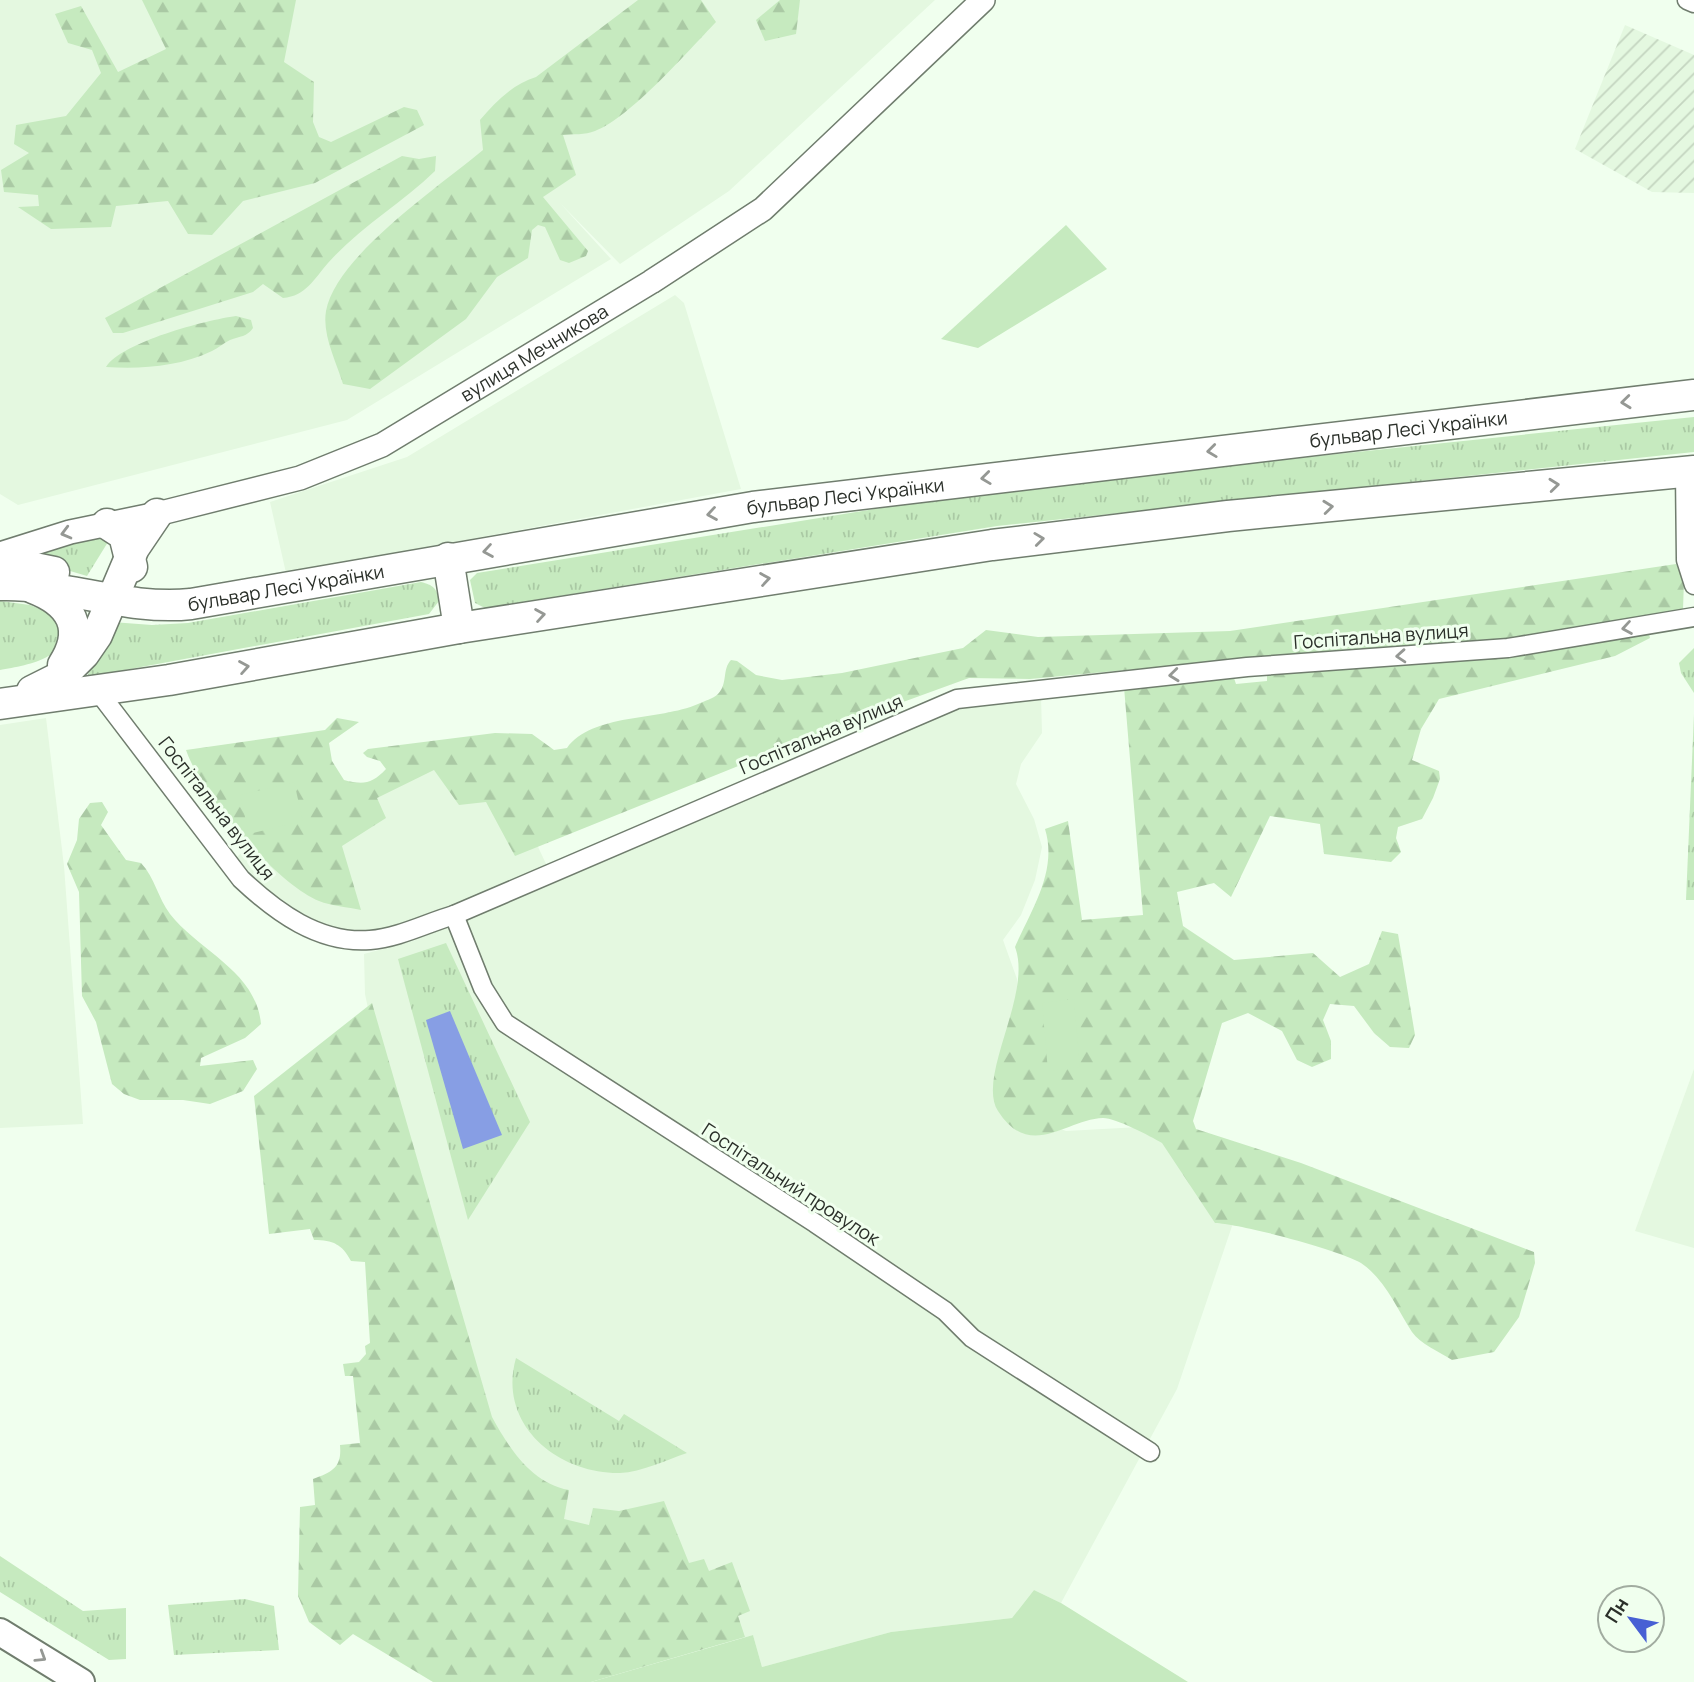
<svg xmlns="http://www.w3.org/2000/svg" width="1694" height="1682" viewBox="0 0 1694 1682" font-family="Manrope,sans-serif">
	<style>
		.built { fill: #e4f8e0 }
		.industrial { fill: url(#industrial-furrows) }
		.grass { fill: url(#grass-tufts) }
		.forest { fill: url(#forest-firs) }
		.park { fill: #c6eabf }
		.water { fill: #879ee4 }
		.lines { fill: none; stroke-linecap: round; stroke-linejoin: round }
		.minor-casing { stroke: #707d6e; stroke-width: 21 }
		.tertiary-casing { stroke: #707d6e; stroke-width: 26 }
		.secondary-casing { stroke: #707d6e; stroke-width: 30 }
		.primary-casing { stroke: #707d6e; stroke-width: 33 }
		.minor { stroke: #fff; stroke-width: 18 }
		.tertiary { stroke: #fff; stroke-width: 23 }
		.secondary { stroke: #fff; stroke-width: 26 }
		.primary { stroke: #fff; stroke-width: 30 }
		.oneway { stroke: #959894 }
		.labels { text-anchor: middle; stroke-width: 6; stroke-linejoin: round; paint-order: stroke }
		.street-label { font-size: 19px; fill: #2b302a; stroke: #f0ffee }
	</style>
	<defs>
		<pattern id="industrial-furrows" width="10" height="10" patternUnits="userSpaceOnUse" patternTransform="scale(1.75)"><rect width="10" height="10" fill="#e4f8e0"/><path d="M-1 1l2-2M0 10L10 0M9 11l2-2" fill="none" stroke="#c4d5c0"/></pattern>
		<pattern id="grass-tufts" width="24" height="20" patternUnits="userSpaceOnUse" patternTransform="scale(1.75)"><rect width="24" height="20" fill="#c6eabf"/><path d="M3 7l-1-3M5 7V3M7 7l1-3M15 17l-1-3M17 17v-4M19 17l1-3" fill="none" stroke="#aac9a4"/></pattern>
		<pattern id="forest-firs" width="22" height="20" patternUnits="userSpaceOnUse" patternTransform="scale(1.75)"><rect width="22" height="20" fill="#c6eabf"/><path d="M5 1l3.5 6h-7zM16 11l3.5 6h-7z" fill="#aac9a4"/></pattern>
	</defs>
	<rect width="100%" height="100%" fill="#f0ffee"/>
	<!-- built -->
	<g class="built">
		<path d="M0,0h935l-206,191 -109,73 -60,-61 51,56 -264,161 -329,85 -18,-11z"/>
		<path d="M675,295l9,8 57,186 -455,84 -16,-71 137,-45z"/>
		<path d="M1041,695l1,38 -21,31 -5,20 18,35 8,28 -7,33 -14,35 -18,25 14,39v35l20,106 29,11 92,-5 96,35 -77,228 -116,214 -27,-13 -22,28 -121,14 -129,35 -9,-32 -29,8 -261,-179 -98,-470 -1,-40 49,-13 126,-51 423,-187z"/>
		<path d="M46,718l18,148 19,258 -83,4v-403z"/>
		<path d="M511,752l21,82 15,32 -89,41 -54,18 -44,7 -37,-7 -49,-28 -38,-39 12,-12 95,-35 85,-40z"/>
		<path d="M1694,1069v179l-59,-17z"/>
	</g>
	<!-- industrial -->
	<path class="industrial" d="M1625,25l69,30v138l-42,-1 -77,-43z"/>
	<!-- grass -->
	<g class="grass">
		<path d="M1694,417v35l-697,74 -512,82 -10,-5 -5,-23 7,-7 522,-84z"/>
		<path d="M100,535l8,7 -21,34 -44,-13 -3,-12z"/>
		<path d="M421,582c12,3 16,6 18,19l-10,13 -342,63 25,-55 40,3 36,-2z"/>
		<path d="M0,601l30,4 22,9c31,43 -24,51 -52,56z"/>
		<path d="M1694,648v45l-13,-20 -2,-10z"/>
		<path d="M1694,714v186h-8z"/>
		<path d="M446,943l84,179 -62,98 -70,-261z"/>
		<path d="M516,1358l103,63 5,-7 63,39c-21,7 -45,19 -67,20 -63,1 -123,-49 -104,-115z"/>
		<path d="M0,1556l83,55 43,-3v51l-17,1 -109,-68z"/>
		<path d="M245,1599l29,7 5,44 -105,5 -6,-50z"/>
	</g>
	<!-- forest -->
	<g class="forest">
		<path d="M142,0h154l-12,62 30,20 -1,40 6,15 12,5 73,-35 13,3 7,15 -109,58 -72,18 -31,34 -24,-1 -20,-33 -52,5 -5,21 -60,2 -33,-22 21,-1 -1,-11 -34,-3 -3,-22 28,-17 -15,-9 2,-19 50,-9 35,-43 -9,-23 -24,-7 -13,-29 26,-8 37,66 48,-23z"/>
		<path d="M638,0h63l15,22c-27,28 -86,96 -121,109 -10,4 -22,3 -32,4l13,40 -33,22 45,54 -2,5 -17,7 -9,-3 -15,-33 -7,-2 -6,5 -4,28 -31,19 -31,42 -96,70 -27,-5c-7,-23 -21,-49 -17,-73 10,-55 114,-125 157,-161l-3,-30c15,-18 33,-36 56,-43z"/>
		<path d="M780,0h20l-4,34 -31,7 -9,-21z"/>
		<path d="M402,156l17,3 17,-3 -1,15c-34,33 -75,56 -107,92 -14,16 -22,33 -45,35l-20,-14 -10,8 -130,41h-10l-8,-15z"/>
		<path d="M236,316l15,4 2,8c-6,9 -13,8 -23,12 -6,3 -12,8 -18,11 -34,16 -70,18 -106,16 16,-25 100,-47 130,-51z"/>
		<path d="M1676,564l8,16 -1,30 -170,29 -174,11 -309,29 -61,-1 -129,47 -325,131 -29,-54 -27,3 -25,-35 -57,28 9,20 -44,28 19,64c-13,-3 -30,-4 -42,-9 -44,-18 -118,-107 -133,-151l139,-20 12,-12 22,4 -30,21 3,18 12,19c19,5 28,4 42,-11l-6,-8 -13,-4 -4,-4 5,-4 127,-16 37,1 22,16 13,-2c25,-35 92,-27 131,-44 6,-3 15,-5 20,-10 10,-10 4,-25 13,-34l6,1 19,14 26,5 60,-7 121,-25 23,-18 52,7 192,-6z"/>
		<path d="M1648,630l2,8 -35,18 -176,43 -18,30 -9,31 27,11 1,8 -7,19 -11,21 -24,8 -2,11 5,14 -10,10 -67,-8 -4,-30 -50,-8 -39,81 -17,-14 -37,9 6,34 51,34 79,-7 27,24 29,-13 13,-33 16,3 17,101 -6,13 -19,-1 -16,-14 -20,-27 -24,-2 -7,16 8,21v18l-19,8 -15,-7 -15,-29 -34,-18 -26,10 -29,98 3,8 105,34 233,89 1,11 -16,54 -25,35 -42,8c-12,-8 -32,-16 -40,-28 -15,-23 -27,-53 -51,-69 -21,-13 -120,-39 -146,-40l-53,-80c-12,-7 -46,-25 -59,-25 -36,1 -73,43 -105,-7 -22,-34 35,-117 17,-164 16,-37 43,-76 30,-118l23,-8 14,99 61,-5 -19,-228 109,-12 3,9 31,-3v-9z"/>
		<path d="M102,802l6,10 -7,13 25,35 15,3c14,15 17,35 29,51 30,38 86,57 91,110l-16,14 -44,20 -1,8 53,-6 4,9 -14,22 -33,13 -27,-4h-43l-16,-6 -12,-10 -16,-62 -14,-26 -3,-104 -12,-28 10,-24 2,-21 11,-16z"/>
		<path d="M372,1003l120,414c17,31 39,66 77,73l-5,29 25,6 4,-17 26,3 45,-10 25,62 15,-4 5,12 23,-9 18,49 -12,5 7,21 -154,45h-158l-80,-48 -13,11 -31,-23 -11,-26 2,-89 15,-2 -2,-26c20,-7 29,-12 27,-34l20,-2 -7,-67h-8l-2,-12 16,-2 7,-8 -1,-8 5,-3 -5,-81 -14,-1c-9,-17 -18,-21 -37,-21l-4,-11 -41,5 -15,-138z"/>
	</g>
	<!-- park -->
	<g class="park">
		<path d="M1066,225l41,44 -129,79 -37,-9z"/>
		<path d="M294,782l9,39 -54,13 -9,-39z"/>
		<path d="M1074,999l6,68 -32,4 -6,-68z"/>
		<path d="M1034,1590l27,13 127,79h-597l162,-47 9,32 129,-35 121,-14z"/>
	</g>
	<!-- water -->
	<path class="water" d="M450,1011l52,124 -39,14 -37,-129z"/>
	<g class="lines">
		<defs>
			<g id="minor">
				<path d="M1687,0l7,3"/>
				<path d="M1685,472l1,88 8,25"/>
				<path d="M97,690l144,189c35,33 78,65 129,61 28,-2 57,-17 84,-25l503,-216 290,-32 261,-19 186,-31"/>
				<path d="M454,915l29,73 22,35 310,200 130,88 27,27 178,114"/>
			</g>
			<g id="tertiary">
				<path id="s1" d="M0,554l70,-22 87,-18 143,-36 82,-33 269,-163 112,-73 220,-209"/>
			</g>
			<path id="secondary" d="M0,1632l81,50"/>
			<g id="primary">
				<path d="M107,524l17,11 8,32"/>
				<path d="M448,558l11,70"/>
				<path d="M0,561l54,11"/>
				<path id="s2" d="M0,585c65,-2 126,26 191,19l562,-97 941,-112"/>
				<path d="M33,588c39,15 53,41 30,77"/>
				<path d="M32,691l30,-15 22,-22 13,-19 37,-87 23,-34"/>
				<path d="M0,704l169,-24 290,-52 533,-83 236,-29 466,-45"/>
			</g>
		</defs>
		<!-- minor casing -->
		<use href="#minor" class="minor-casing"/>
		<!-- tertiary casing -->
		<use href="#tertiary" class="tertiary-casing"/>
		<!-- secondary casing -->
		<use href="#secondary" class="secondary-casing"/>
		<!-- primary casing -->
		<use href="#primary" class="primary-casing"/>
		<!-- minor -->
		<use href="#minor" class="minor"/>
		<!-- tertiary -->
		<use href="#tertiary" class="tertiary"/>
		<!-- secondary -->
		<use href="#secondary" class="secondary"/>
		<!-- primary -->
		<use href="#primary" class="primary"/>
	</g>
	<!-- one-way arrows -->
	<defs><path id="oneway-chevron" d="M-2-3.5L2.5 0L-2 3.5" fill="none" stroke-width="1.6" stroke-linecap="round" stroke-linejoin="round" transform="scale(1.75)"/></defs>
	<g class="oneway">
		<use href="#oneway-chevron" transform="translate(1626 402) rotate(174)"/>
		<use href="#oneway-chevron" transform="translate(1212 451) rotate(173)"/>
		<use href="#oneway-chevron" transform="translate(986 478) rotate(173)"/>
		<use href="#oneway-chevron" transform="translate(1554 485) rotate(-6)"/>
		<use href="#oneway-chevron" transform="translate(1328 507) rotate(-6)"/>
		<use href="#oneway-chevron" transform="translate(712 514) rotate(171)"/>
		<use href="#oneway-chevron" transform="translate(66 533) rotate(165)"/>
		<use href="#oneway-chevron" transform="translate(1039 539) rotate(-7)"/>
		<use href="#oneway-chevron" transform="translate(488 551) rotate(171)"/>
		<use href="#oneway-chevron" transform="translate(765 579) rotate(-9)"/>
		<use href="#oneway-chevron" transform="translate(540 615) rotate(-9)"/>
		<use href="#oneway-chevron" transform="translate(1627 628) rotate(171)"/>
		<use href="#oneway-chevron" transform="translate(1401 656) rotate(176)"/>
		<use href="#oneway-chevron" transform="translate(244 667) rotate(-10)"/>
		<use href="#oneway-chevron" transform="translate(1174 675) rotate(174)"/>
		<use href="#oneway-chevron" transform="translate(41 1657) rotate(32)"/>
	</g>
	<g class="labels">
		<!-- street labels -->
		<g class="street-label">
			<text dy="7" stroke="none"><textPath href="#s1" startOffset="576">вулиця Мечникова</textPath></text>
			<text dy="7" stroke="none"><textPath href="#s2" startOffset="1423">бульвар Лесі Українки</textPath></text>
			<text dy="7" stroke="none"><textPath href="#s2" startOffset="856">бульвар Лесі Українки</textPath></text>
			<text dy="7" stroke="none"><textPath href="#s2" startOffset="289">бульвар Лесі Українки</textPath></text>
			<text transform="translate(1381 636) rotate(-4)" y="7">Госпітальна вулиця</text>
			<text transform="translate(821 734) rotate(-23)" y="7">Госпітальна вулиця</text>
			<text transform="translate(217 808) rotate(52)" y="7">Госпітальна вулиця</text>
			<text transform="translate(791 1184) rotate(33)" y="7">Госпітальний провулок</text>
		</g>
	</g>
	<!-- north arrow -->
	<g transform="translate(1631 1619) rotate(302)"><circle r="33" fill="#f0ffee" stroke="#a1aca0" stroke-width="2"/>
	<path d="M0-5L12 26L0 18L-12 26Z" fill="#4760d4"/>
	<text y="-10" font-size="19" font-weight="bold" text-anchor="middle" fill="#2b302a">Пн</text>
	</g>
</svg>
